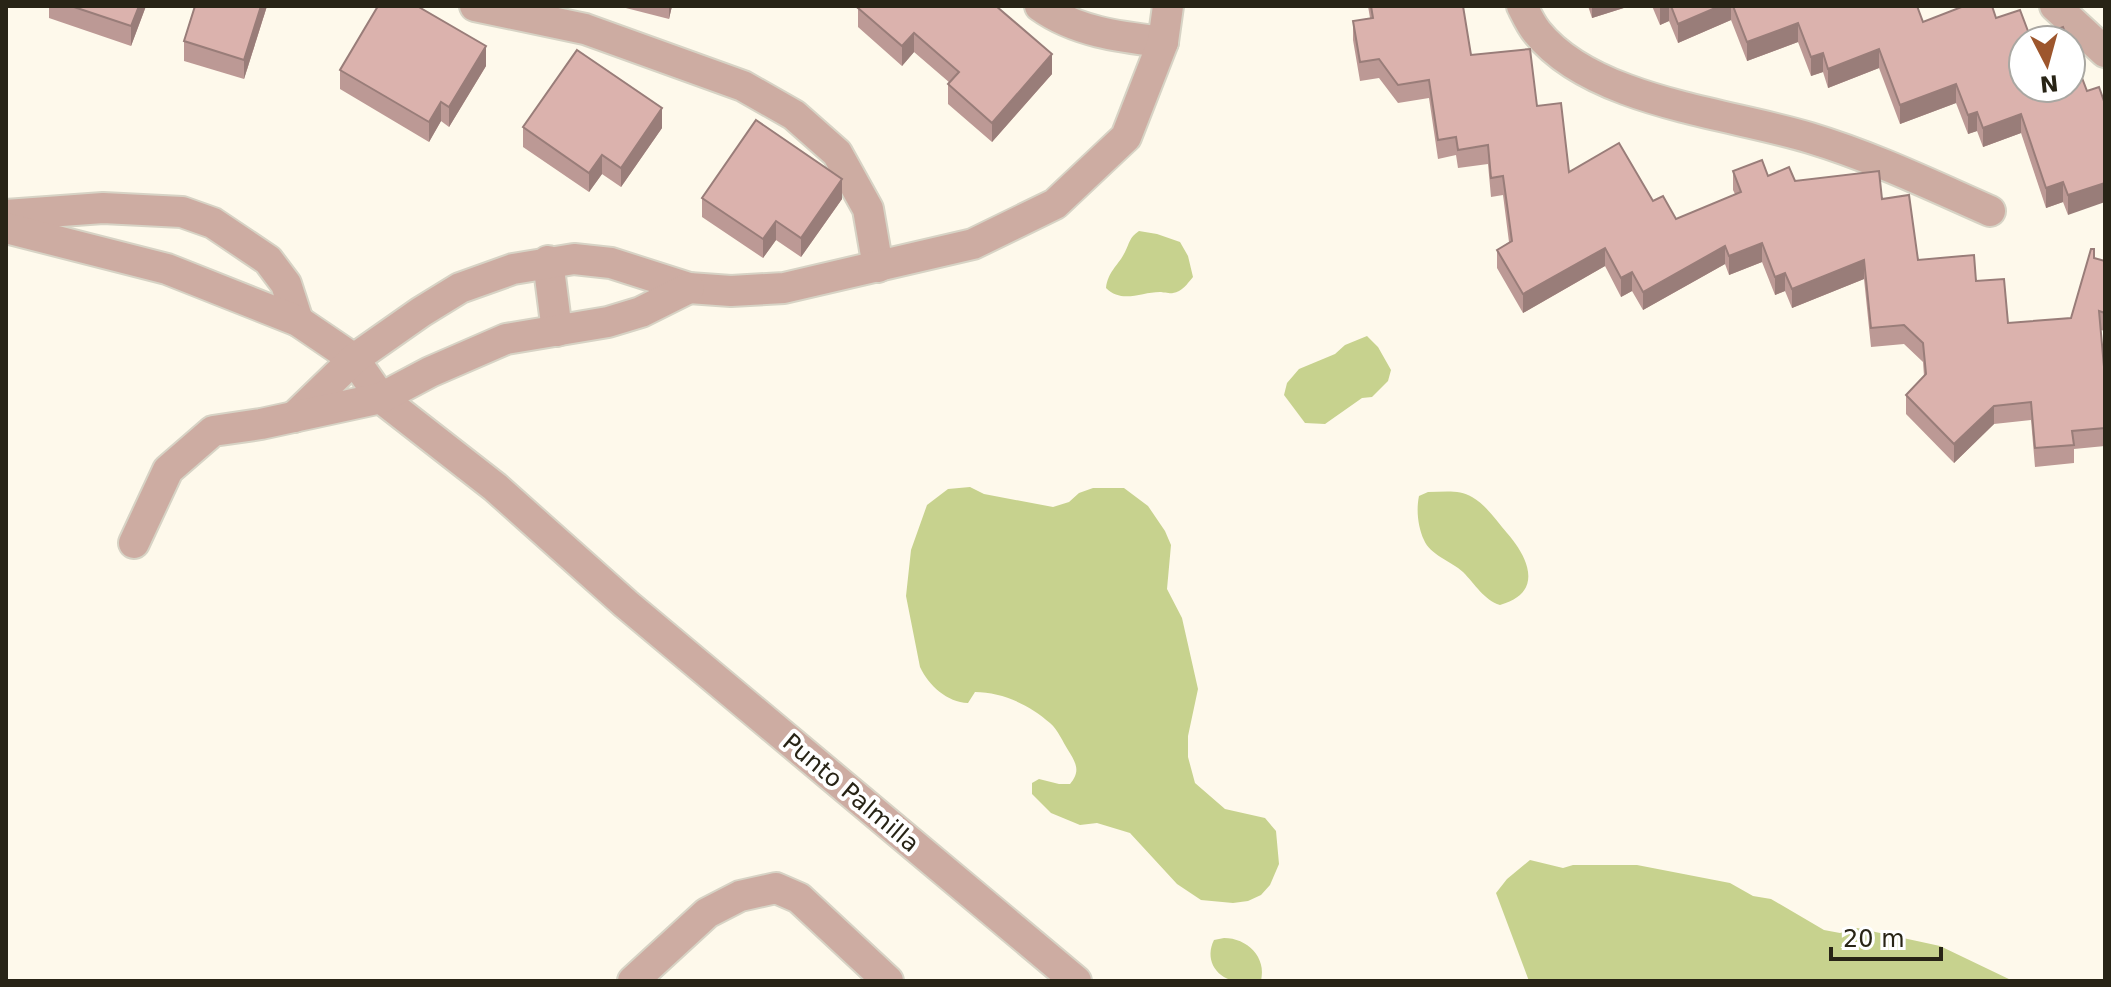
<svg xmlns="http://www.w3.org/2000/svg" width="2111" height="987" viewBox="0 0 2111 987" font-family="'DejaVu Sans',sans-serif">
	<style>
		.green { fill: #c7d28e }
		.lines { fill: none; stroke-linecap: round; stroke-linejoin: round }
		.minor-casing { stroke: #d7d3c5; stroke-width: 34 }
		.minor { stroke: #cdaca2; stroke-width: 30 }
		.wall { fill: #bc9995 }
		.shaded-wall { fill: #997d79 }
		.building { fill: #dbb2ad; stroke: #997d79; stroke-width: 2 }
		.labels { text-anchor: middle; stroke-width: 8; stroke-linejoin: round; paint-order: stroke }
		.street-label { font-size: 24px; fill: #282416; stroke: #fff }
	</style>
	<rect width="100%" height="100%" fill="#fef9eb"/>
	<!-- green -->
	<g class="green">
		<path d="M1139,231l18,3 23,8 8,14 5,21c-6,7 -11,15 -20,16 -2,1 -10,-1 -13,-1 -19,0 -38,12 -54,-4 2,-17 12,-22 19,-36 5,-10 4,-14 14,-21z"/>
		<path d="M1367,336l11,11 13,23 -3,11 -16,16 -10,1 -37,26 -20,-1 -21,-28 3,-12 12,-14 36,-15 10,-9z"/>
		<path d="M970,487l14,7 69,13 16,-5 10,-9 14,-5h31l24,18 17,25 6,14 -4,44 15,29 16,71 -10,47v21l7,26 30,26 40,9 11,13 3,33 -9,21 -9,10 -13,6 -15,2 -32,-3 -24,-16 -47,-51 -33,-10 -17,2 -29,-12 -19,-19v-11l7,-4 20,5h11c11,-13 6,-21 -2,-34 -5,-8 -10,-20 -18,-27 -20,-18 -48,-31 -75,-31l-7,11c-21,-1 -39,-17 -48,-36l-14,-71 5,-46 16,-45 21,-16z"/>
		<path d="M1428,492c15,0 31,-3 44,5 14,8 24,23 35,36 22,25 37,60 -7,72 -16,-5 -25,-21 -37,-33 -12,-11 -33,-17 -39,-32 -6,-13 -8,-30 -5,-44z"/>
		<path d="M1530,860l33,8 10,-3h64l93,18 23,13 18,3 53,31 16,3 17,-5 83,18 73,35h-484l-33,-88 11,-14z"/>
		<path d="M1224,938c23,0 43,19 37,43 -8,0 -19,2 -27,0 -20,-5 -29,-23 -20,-41z"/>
	</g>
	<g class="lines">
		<defs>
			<g id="minor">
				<path d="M475,6l110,23 158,57 51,29 43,38 31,56 10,58"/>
				<path d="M1040,6c36,26 81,31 123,36"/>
				<path d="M1522,6c4,8 9,19 15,26 56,70 192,81 273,106 63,19 121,47 180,73"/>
				<path d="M2055,6l50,46"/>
				<path d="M6,215l97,-7 79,4 31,11 55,37 18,24 12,37"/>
				<path d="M6,228l161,41 131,52 56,38 27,39 114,89 131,117 450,377"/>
				<path d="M548,261l9,70"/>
				<path d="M294,417l60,-58 67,-47 39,-24 53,-19 61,-10 37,4 78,25 42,3 53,-3 189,-44 82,-40 71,-67 37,-95 5,-36"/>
				<path d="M134,543l34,-73 45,-39 48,-7 120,-26 49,-26 76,-33 102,-17 33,-10 48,-24"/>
				<path d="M633,981l74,-68 33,-17 36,-8 23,10 89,83"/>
			</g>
		</defs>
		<!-- minor casing -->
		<use href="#minor" class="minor-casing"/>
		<!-- minor -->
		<use href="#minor" class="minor"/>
	</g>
	<!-- wall -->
	<g class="wall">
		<path d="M49,6h97l-15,40 -82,-28z"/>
		<path d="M195,6h72l-23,73 -60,-18v-20z"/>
		<path d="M618,6h54l-3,13z"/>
		<path d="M853,6h143l56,68 -60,68 -44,-38v-20l2,-1 -36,-31 -12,14 -44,-39v-18z"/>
		<path d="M1368,6h95l8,49 66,51 32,66 84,29 23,18 59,-25 -2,-4v-19l35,5 114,23 36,61 58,21 32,42 63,-5 23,-60 11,3v70l-4,-1 4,48v68l-31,3v14l-39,4 -4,-47 -37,4 -40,39 -48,-49v-19l18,-19 -1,-14 -19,-18 -33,3 -7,-68 -72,29 -7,-17 -10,4 -13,-33 -33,13 -4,-11 -82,46 -11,-19 -11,6 -16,-31 -82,47 -26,-45v-18l12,-8 -6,-47 -12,2 -3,-33 -30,4 -2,-13 -18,4 -9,-61 -31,5 -19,-25 -19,3 -7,-41v-19l17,-3z"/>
		<path d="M1588,6h42l-38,12z"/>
		<path d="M1652,6h265l6,16 73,-4 35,21 40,49 -3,127 -5,-13 -17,6 -25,-75 -38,14 -6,-16 -9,3 -12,-31 -56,21 -21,-56 -51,20 -5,-16 -12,4 -13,-34 -51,19 -16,-41 -53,23 -9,-22 -9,4z"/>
		<path d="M486,66l-37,61 -8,-6 -12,21 -89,-53v-19z"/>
		<path d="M523,127l139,1 -41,59 -19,-13 -13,18 -66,-45z"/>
		<path d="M702,198l140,1 -41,58 -25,-17 -13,18 -61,-41z"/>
	</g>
	<!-- shaded-wall -->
	<g class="shaded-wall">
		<path d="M139,6h7l-15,40v-20z"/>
		<path d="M261,6h6l-23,73v-19z"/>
		<path d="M669,6h3l-3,13z"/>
		<path d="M1592,6h38l-38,12z"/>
		<path d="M1660,6h9v15l-9,4z"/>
		<path d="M1720,6h11v14l-53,23v-19z"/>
		<path d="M1798,23v19l-51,19v-19z"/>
		<path d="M914,33v19l-12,14v-20z"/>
		<path d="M486,46v20l-37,61v-20z"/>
		<path d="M1879,49v19l-51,20v-19z"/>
		<path d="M1823,53v19l-12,4v-19z"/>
		<path d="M1052,54v20l-60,68v-19z"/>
		<path d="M1956,84v19l-56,21v-19z"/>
		<path d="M441,102v19l-12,21v-20z"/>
		<path d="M662,108v20l-41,59v-19z"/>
		<path d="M1977,112v19l-9,3v-19z"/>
		<path d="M2021,114v19l-38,14v-19z"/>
		<path d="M602,155v19l-13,18v-19z"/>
		<path d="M842,179v20l-41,58v-19z"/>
		<path d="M2063,182v20l-17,6v-20z"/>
		<path d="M2105,183v19l-37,13v-20z"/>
		<path d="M776,221v19l-13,18v-19z"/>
		<path d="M1762,243v19l-33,13v-19z"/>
		<path d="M1725,246v18l-82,46v-18z"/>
		<path d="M1605,248v18l-82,47v-19z"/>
		<path d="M1864,260v19l-72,29v-19z"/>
		<path d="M1632,272v19l-11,6v-19z"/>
		<path d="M1785,273v18l-10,4v-18z"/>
		<path d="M1994,406v18l-40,39v-19z"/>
	</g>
	<!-- building -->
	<g class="building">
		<path d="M71,6h68l-8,20z"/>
		<path d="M195,6h66l-17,54 -60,-19z"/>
		<path d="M378,6h39l69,40 -37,61 -8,-5 -12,20 -89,-52z"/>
		<path d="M860,6h136l56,48 -60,69 -44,-39 11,-12 -45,-39 -12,13 -44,-38z"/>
		<path d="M1371,6h92l8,49 59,-6 7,57 24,-3 8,69 50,-29 34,58 10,-5 13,23 65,-27 -8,-21 29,-11 6,16 21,-9 6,14 84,-10 3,28 27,-4 9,65 56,-5 2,26 28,-2 4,44 63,-5 20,-69h3v9l11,3v52l-6,-2 6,67v50l-33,3 2,14 -39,3 -4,-46 -37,4 -40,38 -48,-49 20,-21 -3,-31 -19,-18 -33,3 -7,-68 -72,29 -7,-16 -10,4 -13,-34 -33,13 -4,-10 -82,46 -11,-20 -11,6 -16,-30 -82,46 -26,-44 15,-9 -9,-65 -12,2 -3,-33 -30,5 -2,-13 -18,3 -9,-60 -31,5 -19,-26 -19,3 -7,-41 20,-3z"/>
		<path d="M1671,6h49l-42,18z"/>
		<path d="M1733,6h184l6,16 41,-16h28l4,12 24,-8 11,29 32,-12 5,13h-45v48h48v-39l16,42 12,-4 6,17v79l-37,12 -5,-13 -17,6 -25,-74 -38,14 -6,-16 -9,3 -12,-31 -56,21 -21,-56 -51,20 -5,-16 -12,4 -13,-34 -51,19z"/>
		<path d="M577,50l85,58 -41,60 -19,-13 -13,18 -66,-46z"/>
		<path d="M756,120l86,59 -41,59 -25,-17 -13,18 -61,-41z"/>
	</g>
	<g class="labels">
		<!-- street labels -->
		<g class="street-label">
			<text transform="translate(851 793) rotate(40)" y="8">Punto Palmilla</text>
		</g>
	</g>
	<!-- border -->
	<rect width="2111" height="987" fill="none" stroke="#282416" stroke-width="16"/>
	<!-- north arrow -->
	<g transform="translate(2047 64) rotate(174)"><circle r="38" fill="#ffffff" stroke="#a9a7a2" stroke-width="2"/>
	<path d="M0-6L14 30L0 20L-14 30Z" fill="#9d562d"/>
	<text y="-12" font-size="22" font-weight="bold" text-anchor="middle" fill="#282416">N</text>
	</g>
	<!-- scale -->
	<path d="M1831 947v12h110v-12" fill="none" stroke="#282416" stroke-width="4"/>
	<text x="1843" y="947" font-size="24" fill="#282416" stroke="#ffffff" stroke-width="6" paint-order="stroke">20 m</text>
</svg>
